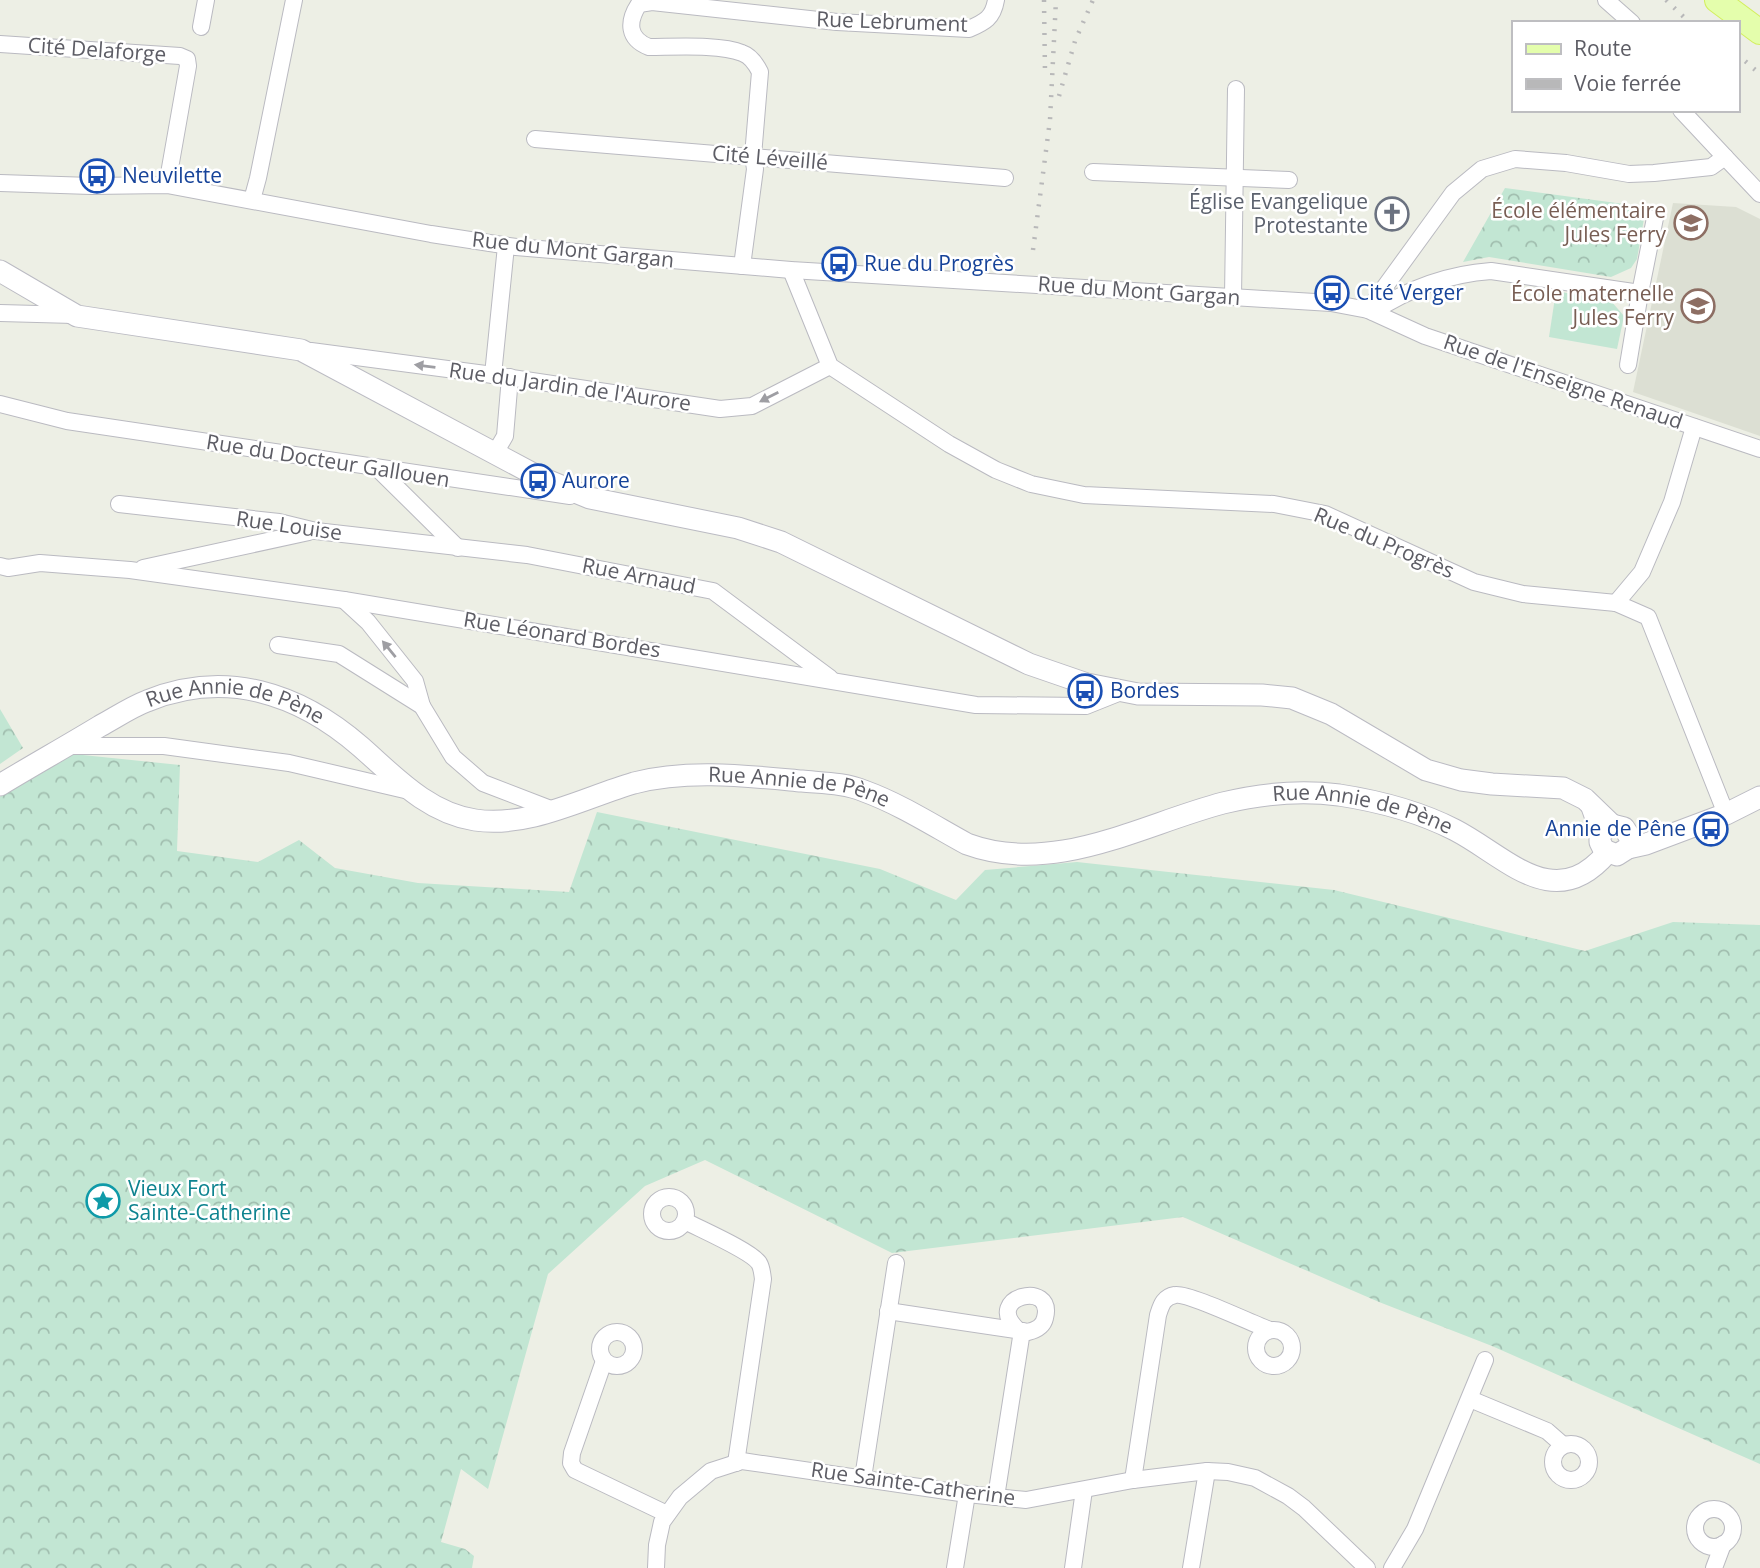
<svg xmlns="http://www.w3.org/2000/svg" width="1760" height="1568" viewBox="0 0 1760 1568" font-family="'Open Sans',sans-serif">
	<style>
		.education { fill: #dcdfd3 }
		.forest { fill: url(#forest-crowns) }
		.pitch { fill: #c2e6d3 }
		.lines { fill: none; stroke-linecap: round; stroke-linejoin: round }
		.street-casing { stroke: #babac1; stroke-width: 18 }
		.secondary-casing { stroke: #bbbbc3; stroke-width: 23 }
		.primary-casing { stroke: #d3ef5e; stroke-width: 26 }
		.street { stroke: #fff; stroke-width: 16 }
		.secondary { stroke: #fff; stroke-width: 21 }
		.primary { stroke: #e4feac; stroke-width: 24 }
		.rail { stroke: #b8b8b9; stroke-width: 4.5; stroke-dasharray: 2 9; stroke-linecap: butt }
		.oneway { fill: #9e9ea3 }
		.labels { text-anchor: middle; stroke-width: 5; stroke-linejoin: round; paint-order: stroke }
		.street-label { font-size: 21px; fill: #5d5d65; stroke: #fff }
		.transit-label { font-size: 21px; fill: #164399; stroke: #fff; text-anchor: start }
		.worship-label { font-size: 21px; fill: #5b616d; stroke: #fff; text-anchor: end }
		.education-label { font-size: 21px; fill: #785e54; stroke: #fff; text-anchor: end }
		.culture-label { font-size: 21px; fill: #0d838f; stroke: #fff; text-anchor: start }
	</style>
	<defs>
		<pattern id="forest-crowns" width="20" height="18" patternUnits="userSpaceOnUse" patternTransform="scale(1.75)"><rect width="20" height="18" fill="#c2e6d3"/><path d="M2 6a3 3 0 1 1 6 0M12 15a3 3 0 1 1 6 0" fill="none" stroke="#a1beaf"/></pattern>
	</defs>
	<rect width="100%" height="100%" fill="#edefe5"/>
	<!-- education -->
	<path class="education" d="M1673,203l63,4 24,12v217l-127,-44z"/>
	<!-- forest -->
	<g class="forest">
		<path d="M1505,188l141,19 -9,52 -6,9 -20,9 -122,-20 -26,5z"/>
		<path d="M0,709l23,39 -23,16z"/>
		<path d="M73,754l107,11 -3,86 81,11 41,-22 36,28 83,15 151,9 28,-80 283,57 76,31 29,-30 92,-8 257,28 251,61 88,-29 87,3v539l-268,-118 -113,-44 -196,-85 -291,36 -187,-93 -60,26 -97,88 -60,215 -27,-20 -20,73 24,7 9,7 -2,12h-472v-771l15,-13z"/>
	</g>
	<!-- pitch -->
	<path class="pitch" d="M1556,291l55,10 13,15 -7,33 -68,-12z"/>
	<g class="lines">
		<defs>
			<g id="street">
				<path d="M1606,0l26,23"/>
				<path d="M201,27l5,-27"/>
				<path d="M0,44l180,12 7,3 1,7 -21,119"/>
				<path d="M535,139l470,39"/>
				<path d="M1725,157l35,37"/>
				<path d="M1093,172l196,8"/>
				<path d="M0,183l91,3 76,-1 264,49 85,13 275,23 540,33 37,7 57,26 335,113"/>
				<path d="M252,200l6,-22 36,-178"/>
				<path d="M742,266l13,-97 -2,-13 7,-84c-4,-8 -9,-16 -18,-19 -21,-9 -68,-6 -93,-6 -21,-8 -22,-25 -10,-43l13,-2 185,20 132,7c16,-7 24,-11 27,-29"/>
				<path d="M791,270l39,96 119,78 47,26 35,14 53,11 190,9 51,10 149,68 49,12 93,9 32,14 78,197"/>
				<path d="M1233,297l3,-208"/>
				<path d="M1368,310l85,-117 29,-24 33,-10 51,4 63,11 25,-1 57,-6 14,-10 -44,-47"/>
				<path d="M1373,312c35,-23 76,-38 118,-41l149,22 15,-75"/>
				<path d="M0,313l74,2"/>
				<path d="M311,351l182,24 227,34 32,-3 78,-40"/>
				<path d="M1628,365l12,-72"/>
				<path d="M493,375l13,-129"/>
				<path d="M0,404l67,17 503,75"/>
				<path d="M495,453l10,-17 5,-59"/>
				<path d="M378,469l80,79"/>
				<path d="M119,504l160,18 37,9 211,24 186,36 117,87"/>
				<path d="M0,566l8,2 32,-5 90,7 214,30 632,105 110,1 35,-14"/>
				<path d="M143,568l166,-36"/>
				<path d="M344,600l24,22 47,59 7,25"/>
				<path d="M1616,603l26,-31 30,-70 22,-75"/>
				<path d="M278,645l61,9 83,52 31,51 30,26 70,27"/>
				<path d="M68,746h96l125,17 120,28"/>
				<circle cx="669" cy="1214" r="17"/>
				<path d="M685,1221c15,8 66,30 74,42 3,5 3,10 4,16l-27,184"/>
				<path d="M888,1311l140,21c8,-2 15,-5 17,-14 10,-39 -62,-21 -28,11"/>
				<circle cx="1274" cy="1348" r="18"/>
				<circle cx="617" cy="1349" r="17"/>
				<path d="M604,1361l-32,92 -1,10 4,7 92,44"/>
				<path d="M1470,1399l77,32 16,14"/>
				<circle cx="1571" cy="1462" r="18"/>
				<path d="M863,1478l33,-215"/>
				<path d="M1133,1480l25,-165c3,-9 5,-18 17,-20 12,-3 78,29 95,35"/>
				<path d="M996,1497l26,-166"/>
				<circle cx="1714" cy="1528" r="19"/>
				<path d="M656,1568l1,-23 5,-23 18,-25 31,-26 31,-10 225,33 59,6 107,-20 74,-9 21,1 27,6 33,18 16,12 63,60"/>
				<path d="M955,1568l12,-74"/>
				<path d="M1073,1568l11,-78"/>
				<path d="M1191,1568l16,-97"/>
				<path d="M1392,1568l23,-39 70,-169"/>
				<path d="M1714,1568l9,-24"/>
			</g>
			<g id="secondary">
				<path d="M0,271l77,45 224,34 238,127 51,21 148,30 43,14 248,122 58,20 51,10 124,1 30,3 39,16 95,56 35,10 31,4 71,4 22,11 27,26"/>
				<path id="s1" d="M0,785c33,-20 67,-39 100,-59 15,-8 31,-19 47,-25 79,-32 152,-8 214,46 34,30 67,66 114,73 54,8 108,-22 159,-37 53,-14 113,-7 168,-2 20,2 43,2 62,10 36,13 70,35 103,53 87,32 173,-19 256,-41 37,-9 77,-13 116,-8 39,6 81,17 116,35 52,27 99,85 152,23"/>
				<path d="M1592,807l8,23v12l4,8 13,5 11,-7 3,-9 -7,-11 -12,-3 -9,6"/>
				<path d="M1628,848l18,-4 80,-30 34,-17"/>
			</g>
			<path id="primary" d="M1717,0l43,32"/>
		</defs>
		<!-- street casing -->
		<use href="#street" class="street-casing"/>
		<!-- secondary casing -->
		<use href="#secondary" class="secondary-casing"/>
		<!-- primary casing -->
		<use href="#primary" class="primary-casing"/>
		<!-- street -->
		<use href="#street" class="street"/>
		<!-- secondary -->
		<use href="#secondary" class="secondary"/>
		<!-- primary -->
		<use href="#primary" class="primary"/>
		<!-- rail -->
		<g class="rail">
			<path d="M1044,0l1,72"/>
			<path d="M1666,0l24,23"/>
			<path d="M1737,54l23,20"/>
			<path d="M1059,96l16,-55 18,-41"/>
			<path d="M1033,250l17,-130 6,-120"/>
		</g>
	</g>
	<!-- one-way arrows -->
	<defs><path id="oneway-solid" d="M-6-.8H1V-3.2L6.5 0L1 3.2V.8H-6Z" transform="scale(1.75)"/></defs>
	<g class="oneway">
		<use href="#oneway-solid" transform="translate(425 366) rotate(-173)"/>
		<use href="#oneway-solid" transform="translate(769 397) rotate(153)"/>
		<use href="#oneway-solid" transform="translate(389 649) rotate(-129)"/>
	</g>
	<!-- icons -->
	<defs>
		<symbol id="bus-ring" viewBox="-11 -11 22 22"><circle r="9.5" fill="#fff" stroke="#1a4fb4" stroke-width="1.5"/><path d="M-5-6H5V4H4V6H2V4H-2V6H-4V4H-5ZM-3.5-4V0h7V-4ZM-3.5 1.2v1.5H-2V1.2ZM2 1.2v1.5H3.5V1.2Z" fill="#1a4fb4"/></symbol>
		<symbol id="church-ring" viewBox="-11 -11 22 22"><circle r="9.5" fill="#fff" stroke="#6b7280" stroke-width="1.5"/><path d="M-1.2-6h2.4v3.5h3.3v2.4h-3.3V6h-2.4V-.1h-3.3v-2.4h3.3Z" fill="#6b7280"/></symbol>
		<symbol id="school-ring" viewBox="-11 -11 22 22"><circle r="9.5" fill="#fff" stroke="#8d6e63" stroke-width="1.5"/><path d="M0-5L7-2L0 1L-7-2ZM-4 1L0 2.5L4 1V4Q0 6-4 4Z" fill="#8d6e63"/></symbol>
		<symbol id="sight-ring" viewBox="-11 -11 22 22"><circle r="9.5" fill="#fff" stroke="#0f9aa8" stroke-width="1.5"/><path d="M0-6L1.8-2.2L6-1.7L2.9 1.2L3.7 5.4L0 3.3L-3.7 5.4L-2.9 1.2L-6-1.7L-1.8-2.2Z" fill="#0f9aa8"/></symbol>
	</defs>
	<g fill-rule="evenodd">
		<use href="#bus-ring" x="78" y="157" width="38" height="38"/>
		<use href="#church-ring" x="1373" y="195" width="38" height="38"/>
		<use href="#school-ring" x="1672" y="204" width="38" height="38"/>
		<use href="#bus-ring" x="820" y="245" width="38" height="38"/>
		<use href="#bus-ring" x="1313" y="274" width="38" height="38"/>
		<use href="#school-ring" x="1679" y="287" width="38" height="38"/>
		<use href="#bus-ring" x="519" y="462" width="38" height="38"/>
		<use href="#bus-ring" x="1066" y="672" width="38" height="38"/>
		<use href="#bus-ring" x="1692" y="810" width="38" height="38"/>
		<use href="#sight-ring" x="84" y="1182" width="38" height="38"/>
	</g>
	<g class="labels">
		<!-- street labels -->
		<g class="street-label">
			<text transform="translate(892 22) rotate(2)" y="7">Rue Lebrument</text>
			<text transform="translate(97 50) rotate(4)" y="7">Cité Delaforge</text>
			<text transform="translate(770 158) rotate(5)" y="7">Cité Léveillé</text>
			<text transform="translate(573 250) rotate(6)" y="7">Rue du Mont Gargan</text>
			<text transform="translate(1139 291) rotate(4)" y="7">Rue du Mont Gargan</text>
			<text transform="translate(1563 382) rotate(19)" y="7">Rue de l'Enseigne Renaud</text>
			<text transform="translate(570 387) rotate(8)" y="7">Rue du Jardin de l'Aurore</text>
			<text transform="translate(328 461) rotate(9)" y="7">Rue du Docteur Gallouen</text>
			<text transform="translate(289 526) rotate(8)" y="7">Rue Louise</text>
			<text transform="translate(1384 543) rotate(23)" y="7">Rue du Progrès</text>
			<text transform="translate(639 576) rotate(11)" y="7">Rue Arnaud</text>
			<text transform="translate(562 635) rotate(9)" y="7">Rue Léonard Bordes</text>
			<text dy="7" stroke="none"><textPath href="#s1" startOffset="261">Rue Annie de Pène</textPath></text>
			<text dy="7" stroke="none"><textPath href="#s1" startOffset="870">Rue Annie de Pène</textPath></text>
			<text dy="7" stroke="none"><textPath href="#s1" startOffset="1458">Rue Annie de Pène</textPath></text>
			<text transform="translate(913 1484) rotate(8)" y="7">Rue Sainte-Catherine</text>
		</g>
		<!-- transit labels -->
		<g class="transit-label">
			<text x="122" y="183">Neuvilette</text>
			<text x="864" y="271">Rue du Progrès</text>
			<text x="1356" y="300">Cité Verger</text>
			<text x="562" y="488">Aurore</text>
			<text x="1110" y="698">Bordes</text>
			<text x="1686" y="836" text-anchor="end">Annie de Pêne</text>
		</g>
		<!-- worship labels -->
		<g class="worship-label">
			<text x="1368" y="209">Église Evangelique<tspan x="1368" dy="24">Protestante</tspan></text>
		</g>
		<!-- education labels -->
		<g class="education-label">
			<text x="1666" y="218">École élémentaire<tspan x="1666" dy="24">Jules Ferry</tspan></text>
			<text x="1674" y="301">École maternelle<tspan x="1674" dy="24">Jules Ferry</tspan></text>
		</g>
		<!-- culture labels -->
		<g class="culture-label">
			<text x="128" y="1196">Vieux Fort<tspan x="128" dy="24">Sainte-Catherine</tspan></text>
		</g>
	</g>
	<!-- legend -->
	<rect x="1512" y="21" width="228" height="91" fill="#ffffff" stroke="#bebec1" stroke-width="2"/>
	<rect x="1526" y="44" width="35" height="10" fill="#e4feac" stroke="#bebec1" stroke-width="2"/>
	<text x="1574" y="56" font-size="21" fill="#5d5d65">Route</text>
	<rect x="1526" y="79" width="35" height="10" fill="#b8b8b9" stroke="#bebec1" stroke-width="2"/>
	<text x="1574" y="91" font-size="21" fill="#5d5d65">Voie ferrée</text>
</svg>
